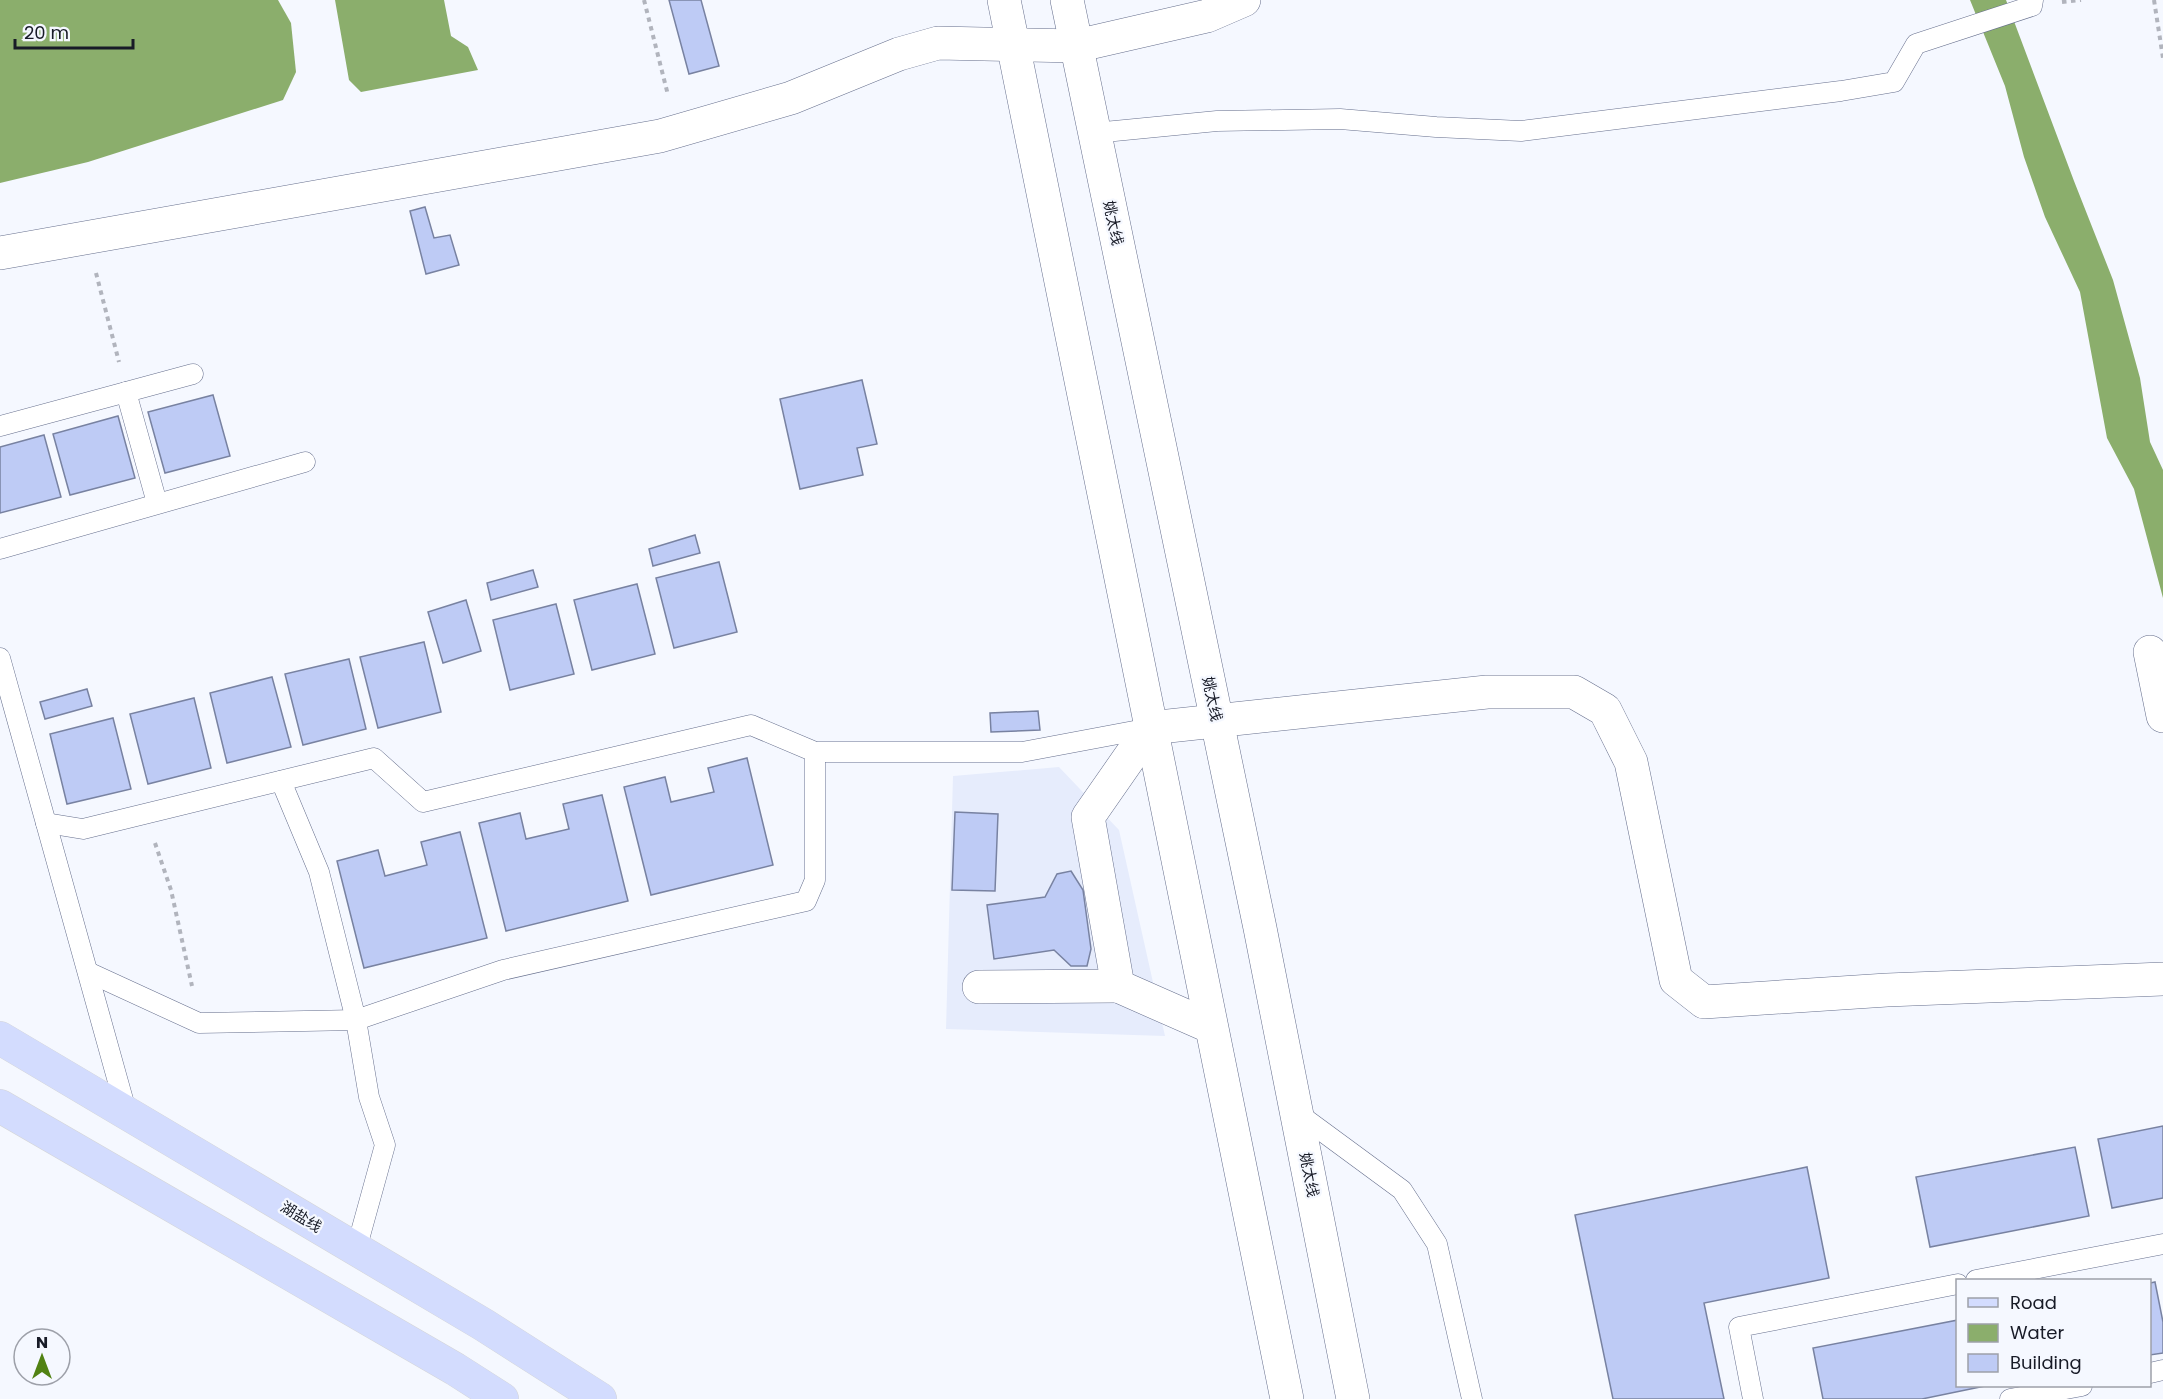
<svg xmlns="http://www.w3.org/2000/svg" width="2163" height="1399" viewBox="0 0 2163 1399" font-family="Poppins,'Noto Sans SC',sans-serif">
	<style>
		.built { fill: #e6ecfc }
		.water { fill: #8bae6c }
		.building { fill: #becbf5; stroke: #7882a1; stroke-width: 1.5 }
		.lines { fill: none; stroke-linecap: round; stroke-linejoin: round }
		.service-casing { stroke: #666f8d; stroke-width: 21 }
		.minor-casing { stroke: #666f8d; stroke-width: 34 }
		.secondary-casing { stroke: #666f8d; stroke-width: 34 }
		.primary-casing { stroke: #d5d6d8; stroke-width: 34 }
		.path { stroke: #b1b4bd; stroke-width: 4; stroke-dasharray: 4.5 4.5; stroke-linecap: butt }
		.service { stroke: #fff; stroke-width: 20 }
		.minor { stroke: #fff; stroke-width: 33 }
		.secondary { stroke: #fff; stroke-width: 33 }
		.primary { stroke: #d3dcfe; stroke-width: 33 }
		.labels { text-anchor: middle; stroke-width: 4.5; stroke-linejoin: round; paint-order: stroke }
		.street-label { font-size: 15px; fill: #181b27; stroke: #f5f8ff }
	</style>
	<rect width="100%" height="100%" fill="#f5f8ff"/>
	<!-- built -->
	<path class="built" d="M1059,767l60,63 46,206 -219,-7 7,-253z"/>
	<!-- water -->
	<g class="water">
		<path d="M0,0h278l13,23 5,49 -13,28 -195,62 -88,21z"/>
		<path d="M335,0h109l7,36 17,11 10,23 -117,22 -12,-12z"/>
		<path d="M1970,0h36l68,181 39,99 27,98 10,64 13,28v128l-29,-109 -27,-51 -27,-146 -35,-75 -21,-60 -19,-71z"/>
	</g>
	<!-- building -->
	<g class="building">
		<path d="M669,0h32l18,66 -30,8z"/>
		<path d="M425,207l9,31 16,-3 9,30 -33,9 -16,-63z"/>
		<path d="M862,380l15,64 -20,4 6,27 -63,14 -20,-90z"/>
		<path d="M213,395l17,61 -65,17 -17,-61z"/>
		<path d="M118,416l17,62 -65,17 -17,-61z"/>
		<path d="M44,435l17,62 -61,16v-66z"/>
		<path d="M695,535l5,18 -47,13 -4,-17z"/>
		<path d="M719,562l18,70 -63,16 -18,-70z"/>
		<path d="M533,570l5,17 -47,13 -4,-17z"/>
		<path d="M637,584l18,70 -63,16 -18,-70z"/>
		<path d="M466,600l15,51 -38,12 -15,-51z"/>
		<path d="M556,604l18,70 -64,16 -17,-70z"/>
		<path d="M424,642l17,70 -63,16 -18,-71z"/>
		<path d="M349,659l17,70 -63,16 -18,-71z"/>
		<path d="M272,677l19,70 -64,16 -17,-70z"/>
		<path d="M87,689l5,17 -47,13 -5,-17z"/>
		<path d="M194,698l17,70 -63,16 -18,-70z"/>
		<path d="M1038,711l2,19 -49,2 -1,-19z"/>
		<path d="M113,718l18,71 -64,15 -17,-70z"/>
		<path d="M747,758l26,107 -122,30 -27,-108 41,-10 6,25 43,-10 -6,-24z"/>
		<path d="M602,795l26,106 -122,30 -27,-108 41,-10 6,26 43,-10 -6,-25z"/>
		<path d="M955,812l43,2 -3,77 -43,-1z"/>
		<path d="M460,832l27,106 -123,30 -27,-107 41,-11 7,26 42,-11 -6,-23z"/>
		<path d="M1071,871l12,19 8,59 -4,17h-16l-17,-16 -60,9 -7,-54 58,-8 12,-23z"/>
		<path d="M2163,1126v72l-51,10 -14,-69z"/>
		<path d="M2075,1147l14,69 -159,31 -14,-70z"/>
		<path d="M1807,1167l22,111 -125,25 20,96h-111l-38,-184z"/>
		<path d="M2155,1282l8,40v31l-13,2v-72z"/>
		<path d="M1958,1320v66h27l-63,13h-99l-10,-51z"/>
	</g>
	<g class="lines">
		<defs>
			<g id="service">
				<path d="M1094,133l123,-12 123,-2 96,8 85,4 320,-40 53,-9 22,-38 116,-38 1,-6"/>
				<path d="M126,392l31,111"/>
				<path d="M0,426l193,-52"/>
				<path d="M0,549l305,-87"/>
				<path d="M0,658l127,456"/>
				<path d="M281,781l38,91 37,148 13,77 16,48 -29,105"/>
				<path d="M46,823l37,6 291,-71 49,44 328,-77 64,27h207l128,-24"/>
				<path d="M88,972l111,51 157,-3 147,-50 303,-69 9,-21v-128"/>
				<path d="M1296,1112l106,78 35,54 35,155"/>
				<path d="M1976,1280l187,-36"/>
				<path d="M2150,1373l13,-3"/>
				<path d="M1753,1399l-14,-72 219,-43"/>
				<path d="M2010,1399l72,-13"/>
			</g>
			<g id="minor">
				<path d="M0,253l660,-117 131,-38 108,-44 39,-11 138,3 131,-30 37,-16"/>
				<path d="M2150,652l13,64"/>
				<path d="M979,987l139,-1"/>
				<path d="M1211,1027l-93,-41 -30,-169 62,-89 337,-36h87l31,18 26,52 45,218 28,22 183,-12 276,-11"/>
			</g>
			<g id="secondary">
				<path d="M1004,0l283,1399"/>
				<path d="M1067,0l193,928 93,471"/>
			</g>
			<g id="primary">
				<path d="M0,1038l484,287 116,74"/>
				<path d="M0,1106l455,263 47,30"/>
			</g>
		</defs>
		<!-- service casing -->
		<use href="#service" class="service-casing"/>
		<!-- minor casing -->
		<use href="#minor" class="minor-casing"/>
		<!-- secondary casing -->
		<use href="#secondary" class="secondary-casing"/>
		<!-- primary casing -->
		<use href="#primary" class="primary-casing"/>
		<!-- path -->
		<g class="path">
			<path d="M644,0l24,95"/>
			<path d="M2154,0l9,58"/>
			<path d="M2062,2l19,-2"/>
			<path d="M96,273l23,89"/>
			<path d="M155,843l16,47 21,96"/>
		</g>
		<!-- service -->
		<use href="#service" class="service"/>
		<!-- minor -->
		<use href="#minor" class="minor"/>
		<!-- secondary -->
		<use href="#secondary" class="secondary"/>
		<!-- primary -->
		<use href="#primary" class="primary"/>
	</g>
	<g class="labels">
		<!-- street labels -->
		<g class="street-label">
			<text transform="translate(1113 223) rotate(78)" y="5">姚太线</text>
			<text transform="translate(1212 699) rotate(78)" y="5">姚太线</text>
			<text transform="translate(1309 1175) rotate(79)" y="5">姚太线</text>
			<text transform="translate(301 1217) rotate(31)" y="5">湖盐线</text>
		</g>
	</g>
	<!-- legend -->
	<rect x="1956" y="1279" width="195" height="108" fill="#f5f8ff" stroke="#9da0a9" stroke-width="1.5"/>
	<rect x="1968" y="1298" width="30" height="9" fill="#d3dcfe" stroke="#9da0a9" stroke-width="1.5"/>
	<text x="2010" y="1309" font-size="18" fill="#181b27">Road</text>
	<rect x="1968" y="1324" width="30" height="18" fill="#8bae6c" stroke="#9da0a9" stroke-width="1.5"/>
	<text x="2010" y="1339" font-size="18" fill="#181b27">Water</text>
	<rect x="1968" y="1354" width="30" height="18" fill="#becbf5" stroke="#9da0a9" stroke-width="1.5"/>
	<text x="2010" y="1369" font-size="18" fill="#181b27">Building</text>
	<!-- north arrow -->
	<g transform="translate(42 1357)"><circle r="28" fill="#f5f8ff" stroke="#9da0a9" stroke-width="1.5"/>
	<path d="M0-4.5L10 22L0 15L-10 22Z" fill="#518213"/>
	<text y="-9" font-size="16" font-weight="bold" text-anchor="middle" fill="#181b27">N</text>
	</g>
	<!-- scale -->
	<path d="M15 39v9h118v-9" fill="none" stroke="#181b27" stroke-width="3"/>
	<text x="24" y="39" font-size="18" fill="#181b27" stroke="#f5f8ff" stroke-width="4.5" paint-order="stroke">20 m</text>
</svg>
